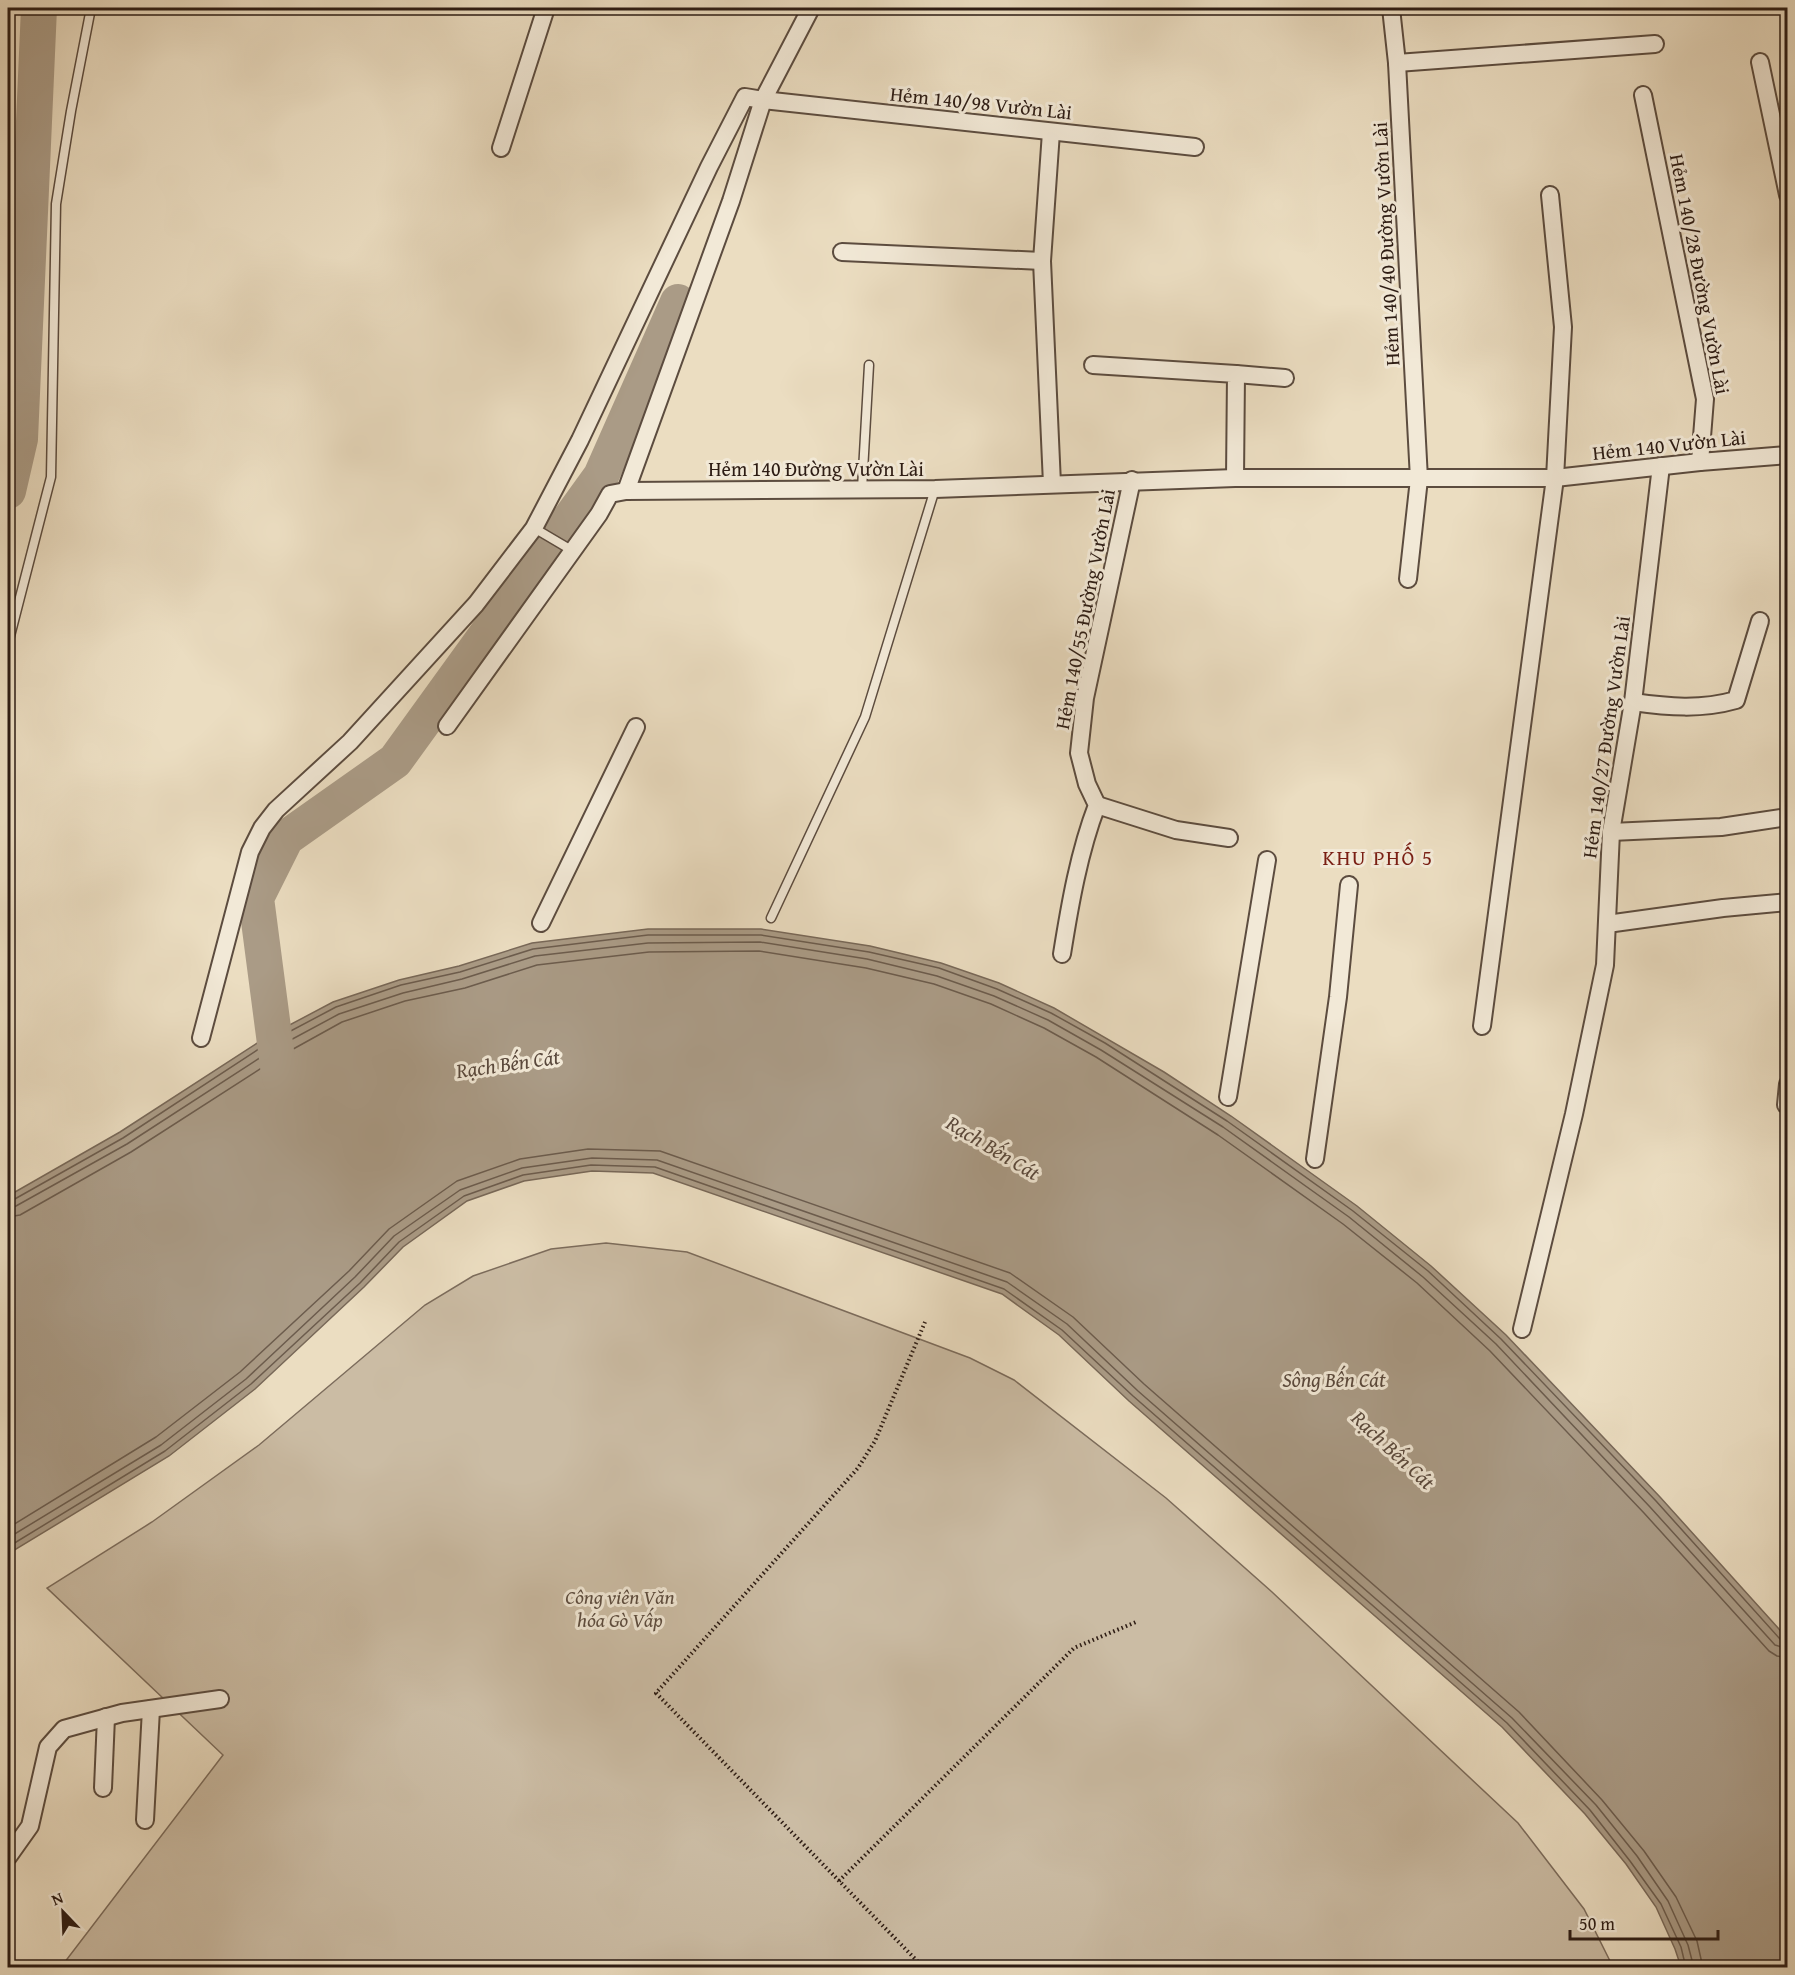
<svg xmlns="http://www.w3.org/2000/svg" width="1795" height="1975" viewBox="0 0 1795 1975" font-family="'Gentium Book Plus',serif">
	<style>
		.green { fill: #cbbca4; stroke: #7c6c5c; stroke-width: 1.5 }
		.water { fill: #aa9b86; stroke: #786858; stroke-width: 1.5 }
		.lines { fill: none; stroke-linecap: round; stroke-linejoin: round }
		.shore { stroke: #6c5c4d; stroke-width: 1.5 }
		.river { stroke: #aa9b86; stroke-width: 36 }
		.lane-casing { stroke: #5c4c3f; stroke-width: 11 }
		.street-casing { stroke: #5c4c3f; stroke-width: 20 }
		.path { stroke: #2d1c14; stroke-width: 4; stroke-dasharray: 1.5 3; stroke-linecap: butt }
		.lane { stroke: #f2e9d7; stroke-width: 8 }
		.street { stroke: #f2e9d7; stroke-width: 16 }
		.labels { text-anchor: middle; stroke-width: 6; stroke-linejoin: round; paint-order: stroke }
		.street-label { font-size: 20px; fill: #2d1c14; stroke: #f2e9d7 }
		.park-label { font-size: 20px; font-style: italic; fill: #5c4c3f; stroke: #f2e9d7 }
		.neighbourhood-label { font-size: 21px; letter-spacing: 1.5px; fill: #7a1f14; stroke: #f2e9d7 }
		.water-label { font-size: 21px; font-style: italic; fill: #59483c; stroke: #f2e9d7 }
	</style>
	<rect width="100%" height="100%" fill="#ebddc1"/>
	<filter id="stains"><feTurbulence type="fractalNoise" baseFrequency=".00333" numOctaves="4"/><feColorMatrix values="0 0 0 0 .2 0 0 0 0 .09 0 0 0 0 .02 0 0 0 .5 -.17"/></filter>
	<radialGradient id="worn" r=".72"><stop offset=".6" stop-color="#630" stop-opacity="0"/><stop offset="1" stop-color="#630" stop-opacity=".3"/></radialGradient>
	<!-- green -->
	<path class="green" d="M606,1243l81,9 283,106 44,22 152,118 106,94 246,231 66,86 29,58h-1552l162,-212 -176,-167 105,-66 107,-77 166,-140 48,-29 78,-27z"/>
	<!-- water -->
	<path class="water" d="M648,929h113l109,17 71,17 58,20 55,25 110,64 67,44 126,90 74,60 75,69 154,162 127,141v329h-106l-6,-18 -19,-42 -30,-43 -41,-50 -83,-87 -373,-326 -70,-66 -57,-41 -349,-121 -61,-2 -68,10 -57,20 -64,46 -39,40 -109,102 -86,67 -161,98v-358l112,-64 145,-94 68,-36 66,-22 60,-14 73,-23z"/>
	<g class="lines">
		<!-- shore -->
		<g class="shore">
			<path d="M8,1201l5,-1 110,-62 145,-95 68,-36 65,-22 59,-13 73,-23 115,-14h113l108,17 70,16 58,21 54,24 54,30 122,78 126,90 75,60 73,68 155,162 124,138 8,3"/>
			<path d="M8,1208l8,-2 111,-62 145,-94 67,-36 64,-21 59,-14 73,-23 113,-13 112,-1 107,17 70,17 57,20 54,24 53,30 122,77 126,90 74,60 73,67 154,163 125,138 13,4"/>
			<path d="M8,1217l12,-2 111,-63 146,-94 65,-36 63,-21 60,-13 72,-23 112,-13 110,-1 107,17 68,16 57,20 53,24 52,29 122,78 125,89 74,59 73,68 154,162 125,138 8,5 11,2"/>
			<path d="M8,1528l148,-91 84,-65 109,-101 40,-42 68,-48 63,-22 68,-10 72,2 350,122 63,44 71,67 375,328 83,88 42,51 32,46 21,44 6,27"/>
			<path d="M8,1538l153,-93 85,-66 109,-102 39,-41 66,-46 62,-22 70,-10 65,2 350,122 60,42 71,67 374,327 84,87 41,51 31,45 20,44 6,23"/>
			<path d="M8,1547l157,-96 86,-67 109,-101 39,-41 65,-46 59,-21 68,-10 64,2 349,122 58,41 71,66 374,327 83,87 40,51 31,43 20,43 5,21"/>
		</g>
		<!-- river -->
		<g class="river">
			<path d="M8,491l12,-52 19,-431"/>
			<path d="M283,1082l-4,-8 -23,-176 30,-60 109,-77 206,-285 77,-174"/>
		</g>
		<defs>
			<g id="lane">
				<path d="M862,489l7,-124"/>
				<path d="M534,528l39,23"/>
				<path d="M8,644l43,-167 5,-273 15,-93 20,-103"/>
				<path d="M771,918l94,-201 70,-228"/>
			</g>
			<g id="street">
				<path d="M811,8l-48,92 -32,101 -105,290 309,-2 300,-11h320l145,-16 88,-7"/>
				<path d="M1391,8l6,55 22,416 -11,100"/>
				<path d="M1760,62l28,133"/>
				<path d="M1397,63l258,-19"/>
				<path d="M1643,95l62,304 -5,63"/>
				<path d="M1051,132l-9,129 10,223"/>
				<path d="M501,148l45,-140"/>
				<path d="M842,252l200,9"/>
				<path d="M1093,365l143,9 -1,104"/>
				<path d="M1236,374l49,4"/>
				<path d="M1633,702c35,5 68,8 103,-2l24,-79"/>
				<path d="M447,726l152,-212 11,-20 16,-3"/>
				<path d="M1097,805l79,25 53,8"/>
				<path d="M1611,832l110,-5 67,-10"/>
				<path d="M541,923l95,-196"/>
				<path d="M1607,924l116,-16 65,-6"/>
				<path d="M1062,954c8,-50 17,-102 35,-149l-10,-21 -8,-31 6,-55 47,-218"/>
				<path d="M1482,1026l73,-548 8,-151 -13,-132"/>
				<path d="M201,1038l49,-186 12,-24 14,-18 74,-68 126,-138 58,-76 46,-88 129,-273 36,-70 18,3 432,47"/>
				<path d="M1228,1097l39,-237"/>
				<path d="M1786,1105l2,-21"/>
				<path d="M1315,1159l23,-162 11,-112"/>
				<path d="M1522,1329l52,-215 31,-149 6,-133 22,-130 28,-236"/>
				<path d="M103,1788l3,-71"/>
				<path d="M145,1820l6,-111"/>
				<path d="M8,1857l22,-31 18,-79 16,-18 58,-16 98,-14"/>
			</g>
		</defs>
		<!-- lane casing -->
		<use href="#lane" class="lane-casing"/>
		<!-- street casing -->
		<use href="#street" class="street-casing"/>
		<!-- path -->
		<g class="path">
			<path d="M839,1881l235,-233 62,-26"/>
			<path d="M924,1968l-268,-275 202,-225 17,-27 50,-119"/>
		</g>
		<!-- lane -->
		<use href="#lane" class="lane"/>
		<!-- street -->
		<use href="#street" class="street"/>
	</g>
	<g class="labels">
		<!-- street labels -->
		<g class="street-label">
			<text transform="translate(981 103) rotate(6)" y="7">Hẻm 140/98 Vườn Lài</text>
			<text transform="translate(1386 244) rotate(-93)" y="7">Hẻm 140/40 Đường Vườn Lài</text>
			<text transform="translate(1700 274) rotate(79)" y="7">Hẻm 140/28 Đường Vườn Lài</text>
			<text transform="translate(1669 445) rotate(-6)" y="7">Hẻm 140 Vườn Lài</text>
			<text x="816" y="476">Hẻm 140 Đường Vườn Lài</text>
			<text transform="translate(1085 609) rotate(-79)" y="7">Hẻm 140/55 Đường Vườn Lài</text>
			<text transform="translate(1606 737) rotate(-82)" y="7">Hẻm 140/27 Đường Vườn Lài</text>
		</g>
		<!-- park labels -->
		<g class="park-label">
			<text x="620" y="1604">Công viên Văn<tspan x="620" dy="23">hóa Gò Vấp</tspan></text>
		</g>
		<!-- neighbourhood labels -->
		<g class="neighbourhood-label">
			<text x="1378" y="865">KHU PHỐ 5</text>
		</g>
		<!-- water labels -->
		<g class="water-label">
			<text transform="translate(508 1064) rotate(-8)" y="7">Rạch Bến Cát</text>
			<text transform="translate(993 1148) rotate(31)" y="7">Rạch Bến Cát</text>
			<text x="1334" y="1387">Sông Bến Cát</text>
			<text transform="translate(1393 1450) rotate(43)" y="7">Rạch Bến Cát</text>
		</g>
	</g>
	<!-- margin -->
	<rect width="1795" height="1975" fill="none" stroke="#ebddc1" stroke-width="30"/>
	<rect x="9" y="9" width="1777" height="1957" fill="none" stroke="#2d1c14" stroke-width="3"/>
	<rect x="15" y="15" width="1765" height="1945" fill="none" stroke="#2d1c14" stroke-width="1.5"/>
	<!-- north arrow -->
	<g transform="translate(63 1912) rotate(337)" stroke="#f2e9d7" stroke-width="4.5" paint-order="stroke">
	<path d="M0-4.5L10 22L0 15L-10 22Z" fill="#2d1c14"/>
	<text y="-9" font-size="16" font-weight="bold" text-anchor="middle" fill="#2d1c14">N</text>
	</g>
	<!-- scale -->
	<path d="M1570 1930v9h148v-9" fill="none" stroke="#2d1c14" stroke-width="3"/>
	<text x="1579" y="1930" font-size="18" fill="#2d1c14" stroke="#f2e9d7" stroke-width="4.5" paint-order="stroke">50 m</text>
	<rect width="100%" height="100%" filter="url(#stains)"/>
	<rect width="100%" height="100%" fill="url(#worn)"/>
</svg>
